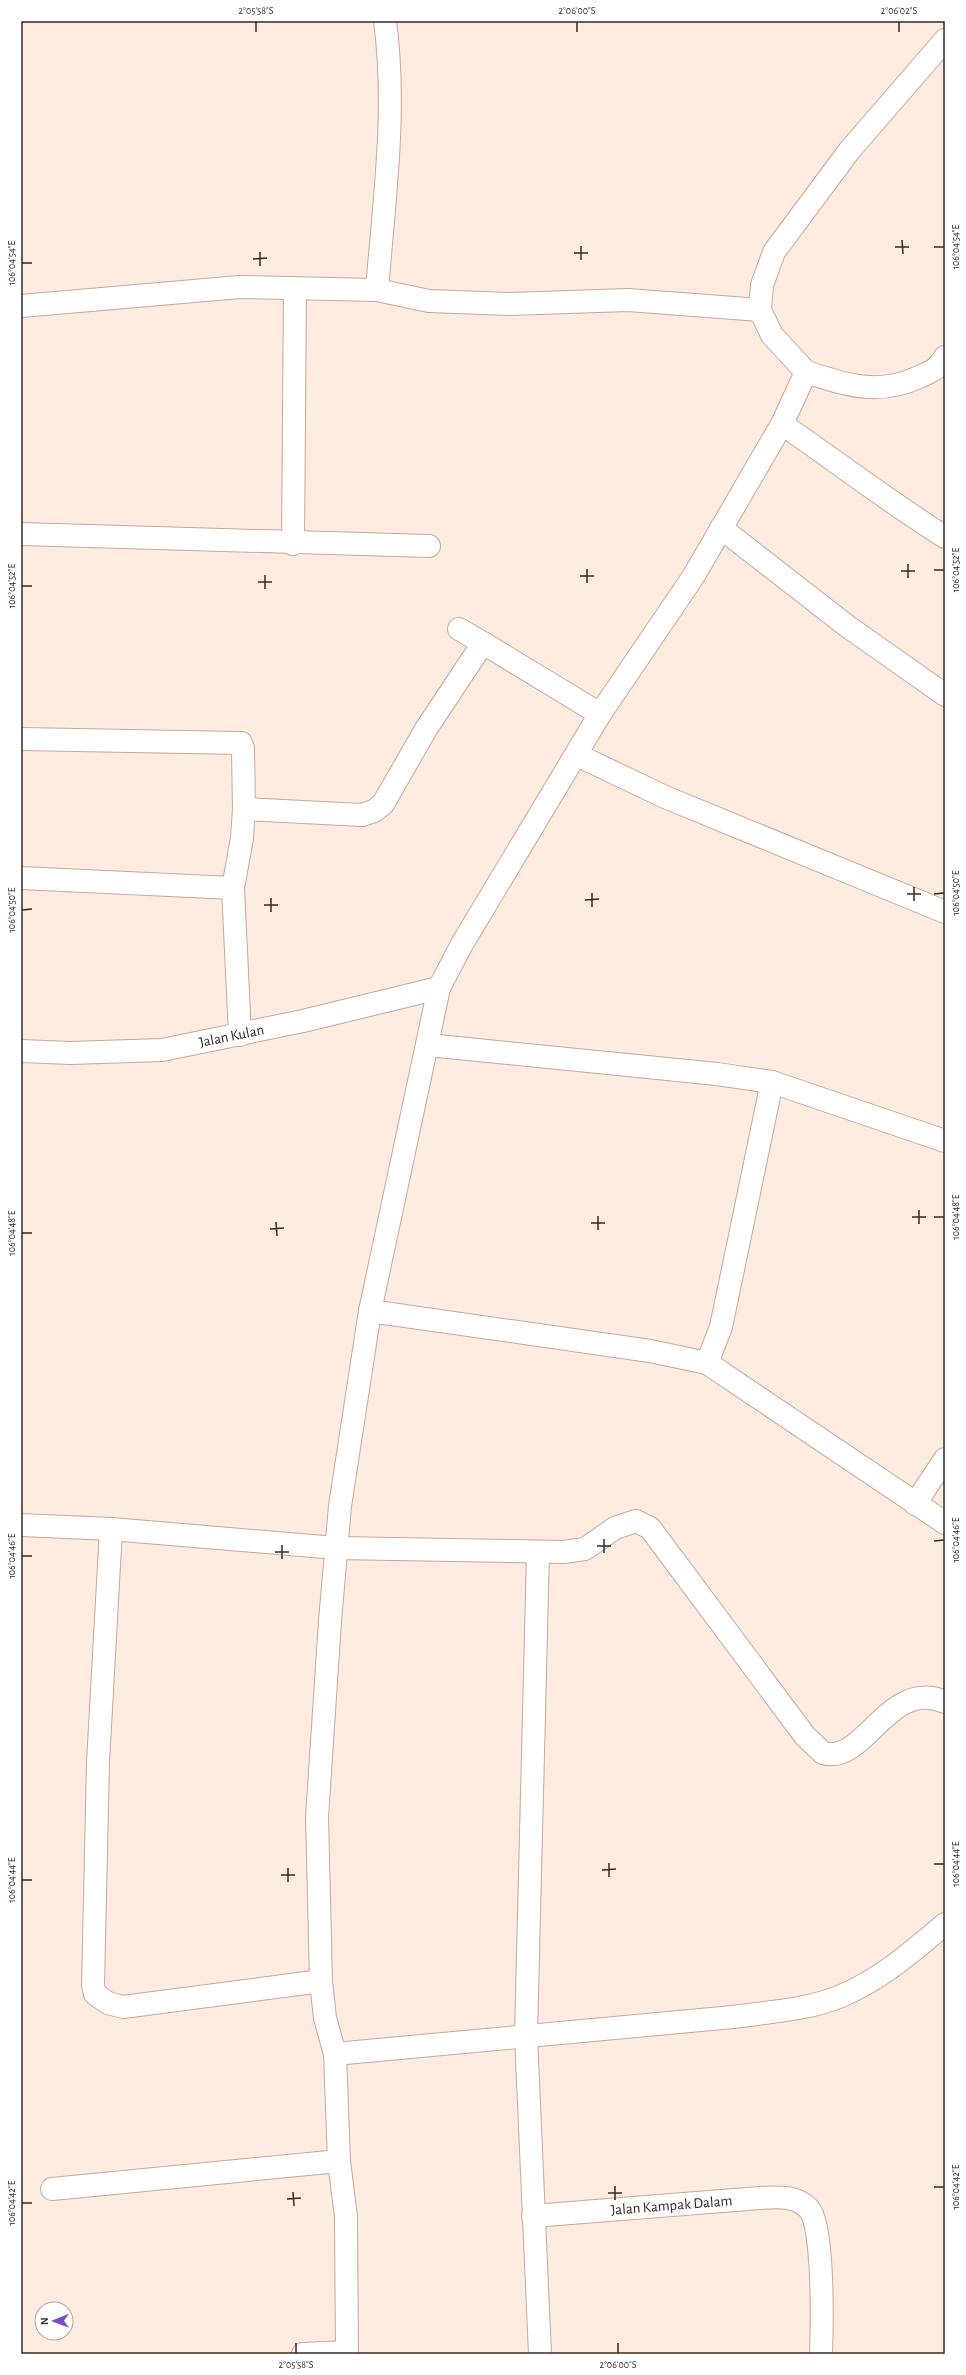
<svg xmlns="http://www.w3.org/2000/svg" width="966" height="2375" viewBox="0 0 966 2375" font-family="'Alegreya Sans',sans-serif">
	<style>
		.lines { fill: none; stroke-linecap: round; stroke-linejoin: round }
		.minor-casing { stroke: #c7a897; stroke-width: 24 }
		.minor { stroke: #fff; stroke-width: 22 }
		.ticks { fill: none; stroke: #362922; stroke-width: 1.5 }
		.labels { text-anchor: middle; stroke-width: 4; stroke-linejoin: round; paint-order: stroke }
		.street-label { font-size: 15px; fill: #362922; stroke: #fff }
		.neatline { fill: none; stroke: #362922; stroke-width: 1.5 }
		.ticks-label { font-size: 10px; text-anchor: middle; fill: #362922 }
	</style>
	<rect width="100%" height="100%" fill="#ffebe0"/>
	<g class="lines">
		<defs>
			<g id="minor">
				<path d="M377,290c7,-89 20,-180 8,-269"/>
				<path d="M21,306l219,-19 137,3 52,11 81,3 118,-4 132,10"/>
				<path d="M806,372c40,13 73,24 113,5 13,-6 18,-7 26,-20"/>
				<path d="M782,424c55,38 107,78 163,113"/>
				<path d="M721,528l126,98 98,69"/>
				<path d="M21,534l408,12"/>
				<path d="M293,544l2,-256"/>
				<path d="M459,629l24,14"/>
				<path d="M21,739l220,4 2,5 1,61"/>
				<path d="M577,755l88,42 280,115"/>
				<path d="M21,878l212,10"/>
				<path d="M240,1035l-7,-147 9,-50 2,-29 118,6 12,-4 9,-7 43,-75 57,-86 117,71"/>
				<path d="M428,1045l289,29 55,8 173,59"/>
				<path id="s1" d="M21,1051l50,2 91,-3 141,-29 136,-33"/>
				<path d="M370,1311l280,40 57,12 14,-36 51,-245"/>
				<path d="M707,1363l238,160"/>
				<path d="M915,1504l30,-45"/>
				<path d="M21,1525l90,4 225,19 227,4 22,-3 30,-21 21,-7 14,7 155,208 18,17c41,13 66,-76 122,-51"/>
				<path d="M111,1529l-13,233 -5,223 2,9 13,9 15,4 198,-26"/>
				<path d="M538,1552l-12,484 14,318"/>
				<path d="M335,2054l398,-37c35,-5 75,-7 108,-21 39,-16 72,-45 104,-72"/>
				<path d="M52,2189l287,-28"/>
				<path id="s2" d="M533,2216l227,-18c17,-1 37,-3 49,11 15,16 13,118 12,145"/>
				<path d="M303,2354l44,-2"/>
				<path d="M347,2354l-1,-137 -7,-56 -4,-107 -10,-36 -4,-37 -4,-164 13,-196 10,-115 30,-195 69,-323 23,-44 138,-230 93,-137 89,-153 24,-52 -34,-37 -12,-25 2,-25 12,-33 75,-101 96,-111"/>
			</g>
		</defs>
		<!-- minor casing -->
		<use href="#minor" class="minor-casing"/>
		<!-- minor -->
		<use href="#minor" class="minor"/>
	</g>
	<!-- ticks -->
	<path class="ticks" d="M256,22v10M577,22v10M899,22v10M902,240l1,14M581,246v14M895,247h14M934,247h10M260,252v14M574,253h14M253,259l14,-1M22,263h10M908,564v14M587,569v14M934,570h10M901,571h14M265,575v14M580,576h14M258,582h14M22,586h10M914,887v14M592,893v14M907,894h14M934,894l10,-1M271,898v14M585,900l14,-1M264,905h14M22,910l10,-1M919,1210v14M598,1216v14M912,1217h14M934,1217h10M276,1222l1,14M591,1223h14M270,1229l14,-1M22,1233h10M604,1539v14M934,1541l10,-1M282,1545v14M597,1546h14M275,1552h14M22,1556h10M609,1863v14M934,1864h10M288,1868v14M602,1870l14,-1M281,1875h14M22,1880h10M615,2186v14M934,2187h10M293,2192l1,14M608,2193h14M287,2199l14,-1M22,2203h10M296,2343v10M618,2343v10"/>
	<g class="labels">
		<!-- street labels -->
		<g class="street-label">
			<text dy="5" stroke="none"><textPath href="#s1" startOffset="212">Jalan Kulan</textPath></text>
			<text dy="5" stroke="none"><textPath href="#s2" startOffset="139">Jalan Kampak Dalam</textPath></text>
		</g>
	</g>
	<!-- border -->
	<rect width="966" height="2375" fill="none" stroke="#ffffff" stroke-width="44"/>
	<!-- north arrow -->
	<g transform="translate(54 2321) rotate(269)"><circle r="19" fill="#ffffff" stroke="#afa9a7"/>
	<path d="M0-3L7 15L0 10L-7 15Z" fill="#7b4cc5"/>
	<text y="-6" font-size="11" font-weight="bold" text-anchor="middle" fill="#362922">N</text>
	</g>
	<rect x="22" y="22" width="922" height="2331" class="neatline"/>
	<g class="ticks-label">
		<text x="256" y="14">2°05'58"S</text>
		<text x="577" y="14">2°06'00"S</text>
		<text x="899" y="14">2°06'02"S</text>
		<text transform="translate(955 247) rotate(-90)" y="4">106°04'54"E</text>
		<text transform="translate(11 263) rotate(-90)" y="4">106°04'54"E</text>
		<text transform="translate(955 570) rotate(-90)" y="4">106°04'52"E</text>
		<text transform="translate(11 586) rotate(-90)" y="4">106°04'52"E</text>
		<text transform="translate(955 893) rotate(-90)" y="4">106°04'50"E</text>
		<text transform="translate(11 910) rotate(-90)" y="4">106°04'50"E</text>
		<text transform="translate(955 1217) rotate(-90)" y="4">106°04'48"E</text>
		<text transform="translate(11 1233) rotate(-90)" y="4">106°04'48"E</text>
		<text transform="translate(955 1540) rotate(-90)" y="4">106°04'46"E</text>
		<text transform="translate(11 1556) rotate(-90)" y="4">106°04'46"E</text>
		<text transform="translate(955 1864) rotate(-90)" y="4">106°04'44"E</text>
		<text transform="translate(11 1880) rotate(-90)" y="4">106°04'44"E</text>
		<text transform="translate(955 2187) rotate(-90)" y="4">106°04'42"E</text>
		<text transform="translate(11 2203) rotate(-90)" y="4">106°04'42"E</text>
		<text x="296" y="2368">2°05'58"S</text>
		<text x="618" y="2368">2°06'00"S</text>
	</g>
</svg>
